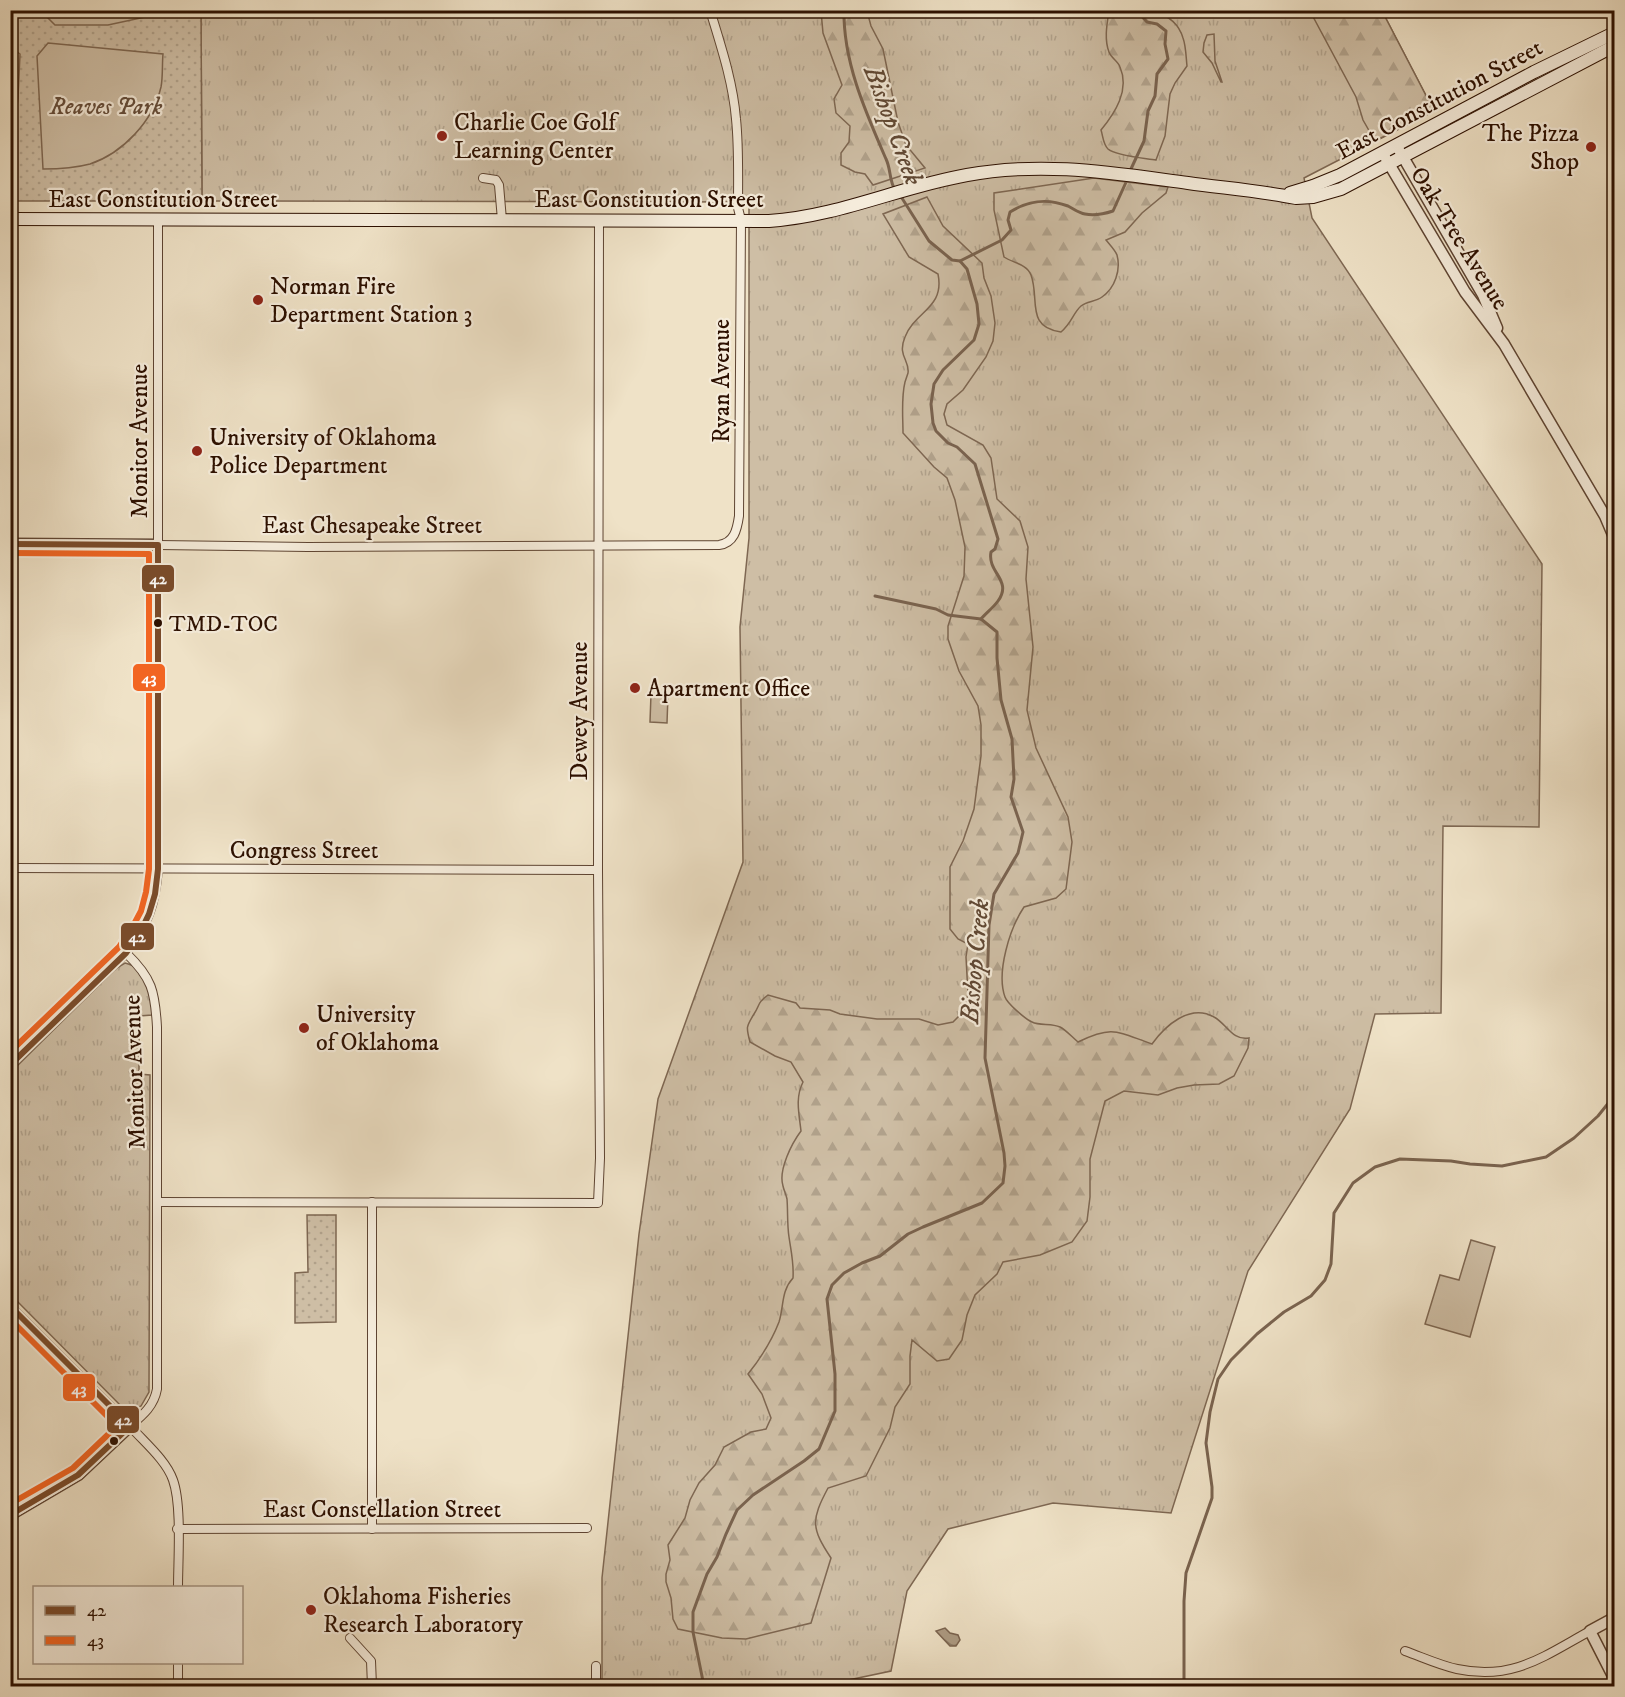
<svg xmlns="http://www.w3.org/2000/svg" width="1625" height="1697" viewBox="0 0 1625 1697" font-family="'IM FELL DW Pica',serif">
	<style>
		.grass { fill: url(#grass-tufts); stroke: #7e6752; stroke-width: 1.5 }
		.forest { fill: url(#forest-firs); stroke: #7e6752; stroke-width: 1.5 }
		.park { fill: url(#park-dots); stroke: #7e6752; stroke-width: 1.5 }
		.pitch { fill: #cebea5; stroke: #7e6752; stroke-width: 1.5 }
		.water { fill: url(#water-waves); stroke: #7a634f; stroke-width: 1.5 }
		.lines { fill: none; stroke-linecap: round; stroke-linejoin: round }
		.stream { stroke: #7a634f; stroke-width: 3 }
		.minor-casing { stroke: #5e4432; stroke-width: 10 }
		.tertiary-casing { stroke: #5e4432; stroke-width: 13 }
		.secondary-casing { stroke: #2d1000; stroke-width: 14 }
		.minor { stroke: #f5ecdb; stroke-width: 8 }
		.tertiary { stroke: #f5ecdb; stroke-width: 10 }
		.secondary { stroke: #f5ecdb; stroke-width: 12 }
		.bus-1-casing { stroke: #f5ecdb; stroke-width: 10 }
		.bus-2-casing { stroke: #f5ecdb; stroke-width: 10 }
		.bus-1 { stroke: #7a4b2a; stroke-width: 6 }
		.bus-2 { stroke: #f26522; stroke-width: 6 }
		.poi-dot { fill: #8f2418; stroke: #f5ecdb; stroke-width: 2 }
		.bus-dot { fill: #2d1000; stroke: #f5ecdb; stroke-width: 2 }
		.labels { text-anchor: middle; stroke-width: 4.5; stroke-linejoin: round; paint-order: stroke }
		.bus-label { font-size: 22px; fill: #2d1000; stroke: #f5ecdb; text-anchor: start }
		.street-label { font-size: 24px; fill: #2d1000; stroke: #f5ecdb }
		.park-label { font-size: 24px; font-style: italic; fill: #654d3a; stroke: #f5ecdb }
		.poi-label { font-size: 24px; fill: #2d1000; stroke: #f5ecdb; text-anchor: start }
		.water-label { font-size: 26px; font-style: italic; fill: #604834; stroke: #f5ecdb }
		.line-badge { stroke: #f5ecdb; stroke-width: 2 }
		.badge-label { font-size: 16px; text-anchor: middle; font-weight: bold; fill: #fff }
	</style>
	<defs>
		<pattern id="grass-tufts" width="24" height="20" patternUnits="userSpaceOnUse" patternTransform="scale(1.5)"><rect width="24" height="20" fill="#cebea5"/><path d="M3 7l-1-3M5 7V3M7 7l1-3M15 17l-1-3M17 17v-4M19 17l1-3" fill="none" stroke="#b1a28c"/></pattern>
		<pattern id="forest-firs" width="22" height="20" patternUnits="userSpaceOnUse" patternTransform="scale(1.5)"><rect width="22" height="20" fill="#cebea5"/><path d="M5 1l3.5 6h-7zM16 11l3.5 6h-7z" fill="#b1a28c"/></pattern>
		<pattern id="park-dots" width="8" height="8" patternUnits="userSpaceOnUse" patternTransform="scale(1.5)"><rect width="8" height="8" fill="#cebea5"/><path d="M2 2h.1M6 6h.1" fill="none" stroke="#b1a28c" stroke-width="1.8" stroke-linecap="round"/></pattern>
		<pattern id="water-waves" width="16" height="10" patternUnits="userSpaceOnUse" patternTransform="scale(1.5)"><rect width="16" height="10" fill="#ad9b83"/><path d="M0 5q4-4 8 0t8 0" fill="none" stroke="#8d7d69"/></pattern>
	</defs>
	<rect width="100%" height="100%" fill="#efe2c7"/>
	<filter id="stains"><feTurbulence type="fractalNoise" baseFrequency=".00333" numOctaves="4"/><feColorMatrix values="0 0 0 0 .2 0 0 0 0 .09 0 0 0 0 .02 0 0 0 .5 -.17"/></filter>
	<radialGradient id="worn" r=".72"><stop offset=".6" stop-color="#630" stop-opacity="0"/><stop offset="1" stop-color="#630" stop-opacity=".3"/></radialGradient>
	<!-- grass -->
	<g class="grass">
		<path d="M201,11h1181l52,100 -130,67 8,40 230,346 -3,263 -96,-1 -2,187 -66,1 -25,95 -102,162 -77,242 -118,-10 -105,26 -41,62 -16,80 -71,15h-218v-108l37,-344 19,-135 85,-237 -3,-235 9,-89v-336l-547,-1z"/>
		<path d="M125,963c21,4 27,34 27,52l-13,1v58l11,1 -1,317 -8,14 -11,5 -9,-5 -110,-111v-223l104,-103z"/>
	</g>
	<!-- forest -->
	<g class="forest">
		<path d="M821,11h46l4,15 12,23 15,73 8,23 19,23 -52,17 -8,-11 -10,-2 -14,-7v-12l8,-11 1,-16 -14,-13 -2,-14 8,-14 -19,-52z"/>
		<path d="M1109,11c26,-1 64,-6 74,27 3,8 3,19 4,28l-12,17 -5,11 -5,42 -9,24c-12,-2 -40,-4 -48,-11 -5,-5 -5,-13 -7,-19 14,-17 29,-40 19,-63 -2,-6 -9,-9 -11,-15 -5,-13 -2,-28 0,-41z"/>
		<path d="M1310,11h72l52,100 -59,30 -12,-21 -7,-23z"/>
		<path d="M1094,178l74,9 -2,6 -24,20 -17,19 -19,8c4,5 9,10 11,15 4,15 -2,33 -15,42 -7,5 -15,4 -21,9 -8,7 -9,17 -20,26 -36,-5 -21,-33 -30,-57 -4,-11 -18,-12 -27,-18l-10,-47v-17z"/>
		<path d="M927,197l16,29 39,37 2,15 7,18 4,27 -2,18 -7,16 -23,33 -16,14 -3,10 3,11 36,20 8,13 6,41 23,22 8,26 -2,32 7,68 -6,63 9,38 32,69 4,25 -6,47 -10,9 -32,9c-14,21 -28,65 -19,90 2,6 20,22 27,25 8,4 19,1 28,5 6,3 12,10 18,15 36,-17 39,-10 74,2 13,-18 38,-41 62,-27 13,7 18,24 35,21l-1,10 -14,28 -15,8 -25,1 -17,3 -19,7 -34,-4 -19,10 -15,58v38l-3,24 -15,21 -32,13 -37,7 -6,12 -22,21 -8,20 -5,25 -13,19 -12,2 -25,-21 -2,16v28l-15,23 -5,21 -24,48 -38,12c-17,32 -17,40 3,70l-20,65 -65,16 -24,-1 -44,-9 -5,-10 -2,-21 -5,-16v-8l4,-14 -2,-15 17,-27 5,-18 9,-17 16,-18 9,-18 27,-15 15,-3 5,-11 -9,-24 -14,-20c12,-15 24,-34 31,-52 5,-16 2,-31 14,-44 1,-15 -2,-27 -4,-41 -2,-13 -1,-25 -2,-38 -1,-5 -3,-8 -4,-13 -5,-16 9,-43 18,-55 -2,-18 -6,-33 2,-49l-12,-20 -16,-6 -25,-14c-4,-15 -4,-15 4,-28 6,-9 3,-11 14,-19l28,8 4,5 30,2 10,4 37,5h42l19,6 15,-3 11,-11 4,-17 -2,-37 2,-13 -10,-5 -8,-10v-62l13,-26 11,-32 7,-53v-31l-3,-19 -19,-35 -11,-32v-13l16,-50 1,-29 -10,-47 -8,-22 -13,-11 -31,-34c0,-16 -2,-35 2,-51 1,-3 2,-6 3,-9 2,-13 -11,-17 -3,-36 10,-26 40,-29 33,-63l-29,-17 -26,-43z"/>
	</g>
	<!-- park -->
	<g class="park">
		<path d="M10,11h191l1,190h-191z"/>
		<path d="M1214,34l1,27 7,21h-1l-9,-19 -9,-11 1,-9 3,-8z"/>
		<path d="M307,1215h29v107l-41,1v-50l13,-1z"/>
	</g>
	<!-- pitch -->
	<g class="pitch">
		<path d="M41,11h132l-65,14h-53z"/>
		<path d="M48,43l115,11c-1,10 0,23 -2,33 -8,34 -38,66 -71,77 -15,4 -31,5 -47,5l-6,-113z"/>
		<path d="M11,47l9,7 -2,44 -7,60z"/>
		<path d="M651,694l17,1 -1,28 -17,-1z"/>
		<path d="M1471,1240l24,7 -25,90 -45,-13 15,-49 19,5z"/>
	</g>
	<!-- water -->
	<path class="water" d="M945,1628l5,5 8,2 2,5 -4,6h-6l-14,-15z"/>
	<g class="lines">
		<!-- stream -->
		<g class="stream">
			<path d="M844,10c-1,52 22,103 42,149 5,10 3,21 9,31"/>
			<path d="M1130,171l14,-30 4,-30 7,-15 2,-22 11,-15 -3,-15 1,-13 -9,-7 -10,-2 -11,-12"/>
			<path d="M960,261l42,-21 9,-10 -3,-10 2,-8c19,-12 37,-14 58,-6 6,3 11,7 17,8 10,2 19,0 28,-3l14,-31"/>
			<path d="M875,596l61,13 12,6 33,4"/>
			<path d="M704,1686l-11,-54v-20l14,-38 10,-17 9,-23 11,-24 16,-15 51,-34 15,-12 16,-38v-37l-8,-75 5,-14 12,-12 18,-10 18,-7 28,-22 15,-7 59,-24 21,-20 2,-17 -1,-13 -19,-95 4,-133 5,-31 24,-41 5,-21 -12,-35 3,-18 -2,-40 -11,-39 -4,-42v-26l-16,-13c5,-6 12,-11 17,-18 15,-21 -11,-28 -7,-49l4,-3 3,-10 -23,-75 -18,-17 -9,-4 -12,-12 -3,-8 -2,-19 3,-20 9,-14 31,-30 5,-16 -2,-20 -10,-35 -7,-8 -8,-1 -23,-19 -29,-46"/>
			<path d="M1184,1686v-85l2,-28 26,-75v-11l-6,-44 4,-31 8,-33 13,-19 26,-26 27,-22 27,-16 14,-16 6,-16 3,-51 19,-30 22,-16 25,-8 51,2 19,3 32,2 44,-9 28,-19 24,-22 16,-20"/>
		</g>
		<defs>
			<g id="minor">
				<path d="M483,178l13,2 3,5 3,35"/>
				<path d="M158,545l150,2 411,-2c15,-2 18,-15 20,-29l2,-296 -3,-12c0,-30 1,-60 -2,-89 -3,-37 -15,-73 -26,-109"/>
				<path d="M10,868l588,2"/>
				<path d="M126,953c26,25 29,38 31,74v362c-3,17 -14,26 -27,37 14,16 36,34 43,54 9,25 5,80 5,108"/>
				<path d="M10,1065l116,-112c22,-29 29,-47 32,-84v-649"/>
				<path d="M157,1202l441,1 2,-45 -2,-288 1,-650"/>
				<path d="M10,1306l120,120"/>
				<path d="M177,1529l410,-1"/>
				<path d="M372,1529v-327"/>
				<path d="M350,1638l21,23 1,25"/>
				<path d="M1405,1651c17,6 34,14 52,18 56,12 87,-13 133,-38"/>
				<path d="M178,1662v24"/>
				<path d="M596,1666v20"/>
			</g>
			<g id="tertiary">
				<path d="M1399,150l84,145 14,33"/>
				<path d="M1385,157l80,135 39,52 101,172 9,21"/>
				<path d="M10,544l148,1"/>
				<path d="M10,1504l22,-5"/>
				<path d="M10,1515l68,-40 52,-49"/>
				<path d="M1614,1618l-24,13 24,47"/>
			</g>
			<g id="secondary">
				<path d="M1290,193l23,-7 27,-11 194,-103 80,-39"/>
				<path d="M10,219l759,2c71,-5 130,-34 198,-46 77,-14 145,-2 221,8 36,5 73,8 108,15l17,-1 28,-8 273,-143"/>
			</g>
		</defs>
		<!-- minor casing -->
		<use href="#minor" class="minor-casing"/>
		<!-- tertiary casing -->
		<use href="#tertiary" class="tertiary-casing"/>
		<!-- secondary casing -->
		<use href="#secondary" class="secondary-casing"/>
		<!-- minor -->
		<use href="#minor" class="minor"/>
		<!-- tertiary -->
		<use href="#tertiary" class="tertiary"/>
		<!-- secondary -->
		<use href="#secondary" class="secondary"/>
		<defs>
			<g id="bus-1">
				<path d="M10,544l148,1v324l-3,25 -6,20 -9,19 -14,20 -116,112"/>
				<path d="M10,1306l120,120 -52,49 -68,40"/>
			</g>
			<g id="bus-2">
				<path d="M10,553l139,1v315l-3,23 -5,19 -9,17 -13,19 -109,105"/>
				<path d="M10,1319l107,107 -44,42 -63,36"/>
			</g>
		</defs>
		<!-- bus-1 casing -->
		<use href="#bus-1" class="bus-1-casing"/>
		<!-- bus-2 casing -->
		<use href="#bus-2" class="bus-2-casing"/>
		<!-- bus-1 -->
		<use href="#bus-1" class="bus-1"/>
		<!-- bus-2 -->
		<use href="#bus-2" class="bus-2"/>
	</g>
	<!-- markers -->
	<g class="poi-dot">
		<circle cx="442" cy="136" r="6"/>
		<circle cx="1591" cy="147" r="6"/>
		<circle cx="258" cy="300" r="6"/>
		<circle cx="197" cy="451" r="6"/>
		<circle cx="635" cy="688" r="6"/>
		<circle cx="304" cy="1028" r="6"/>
		<circle cx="311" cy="1610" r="6"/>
	</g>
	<g class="bus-dot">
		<circle cx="158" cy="623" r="5"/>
		<circle cx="114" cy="1441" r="5"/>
	</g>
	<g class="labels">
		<!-- bus labels -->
		<g class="bus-label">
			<text x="169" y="631">TMD-TOC</text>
		</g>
		<!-- street labels -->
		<g class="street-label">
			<text transform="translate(1439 99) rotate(-28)" y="8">East Constitution Street</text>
			<text x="163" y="207">East Constitution Street</text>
			<text x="649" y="207">East Constitution Street</text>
			<text transform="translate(1460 238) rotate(58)" y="8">Oak Tree Avenue</text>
			<text transform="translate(721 381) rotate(-90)" y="8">Ryan Avenue</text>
			<text transform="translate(139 441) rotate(-90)" y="8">Monitor Avenue</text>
			<text x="372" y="533">East Chesapeake Street</text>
			<text transform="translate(579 711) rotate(-90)" y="8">Dewey Avenue</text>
			<text x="304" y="858">Congress Street</text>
			<text transform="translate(134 1072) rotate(-92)" y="8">Monitor Avenue</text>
			<text x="382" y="1517">East Constellation Street</text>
		</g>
		<!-- park labels -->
		<g class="park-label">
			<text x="106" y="114">Reaves Park</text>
		</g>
		<!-- poi labels -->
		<g class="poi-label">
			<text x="454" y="130">Charlie Coe Golf<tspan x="454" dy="28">Learning Center</tspan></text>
			<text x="1579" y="141" text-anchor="end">The Pizza<tspan x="1579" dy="28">Shop</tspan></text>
			<text x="270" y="294">Norman Fire<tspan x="270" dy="28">Department Station 3</tspan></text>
			<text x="209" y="445">University of Oklahoma<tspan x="209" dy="28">Police Department</tspan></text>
			<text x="647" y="696">Apartment Office</text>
			<text x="316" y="1022">University<tspan x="316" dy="28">of Oklahoma</tspan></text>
			<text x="323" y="1604">Oklahoma Fisheries<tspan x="323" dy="28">Research Laboratory</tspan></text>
		</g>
		<!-- water labels -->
		<g class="water-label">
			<text transform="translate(894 125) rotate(70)" y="9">Bishop Creek</text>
			<text transform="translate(974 961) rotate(-85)" y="9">Bishop Creek</text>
		</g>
	</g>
	<g class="line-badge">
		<rect x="141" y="564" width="34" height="29" rx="6" fill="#7a4b2a"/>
		<rect x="132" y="663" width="34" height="29" rx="6" fill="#f26522"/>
		<rect x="120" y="922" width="35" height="29" rx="6" fill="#7a4b2a"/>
		<rect x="62" y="1373" width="34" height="29" rx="6" fill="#f26522"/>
		<rect x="106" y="1405" width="34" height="29" rx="6" fill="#7a4b2a"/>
	</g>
	<g class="badge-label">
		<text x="158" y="584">42</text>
		<text x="149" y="683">43</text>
		<text x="137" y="942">42</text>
		<text x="79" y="1394">43</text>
		<text x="123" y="1425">42</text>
	</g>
	<!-- margin -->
	<rect width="1625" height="1697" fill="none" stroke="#efe2c7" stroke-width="36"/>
	<rect x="12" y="12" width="1601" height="1673" fill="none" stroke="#2d1000" stroke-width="3"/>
	<rect x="18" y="18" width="1589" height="1661" fill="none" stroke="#2d1000" stroke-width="1.5"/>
	<!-- legend -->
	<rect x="33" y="1586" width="210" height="78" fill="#f5ecdb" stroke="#a59483" stroke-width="1.5"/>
	<rect x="45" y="1606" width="30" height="9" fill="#7a4b2a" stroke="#a59483" stroke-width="1.5"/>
	<text x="87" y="1616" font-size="18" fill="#2d1000">42</text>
	<rect x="45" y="1636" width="30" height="9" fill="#f26522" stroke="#a59483" stroke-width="1.5"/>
	<text x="87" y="1646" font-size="18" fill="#2d1000">43</text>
	<rect width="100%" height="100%" filter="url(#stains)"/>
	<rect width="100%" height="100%" fill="url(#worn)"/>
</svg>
